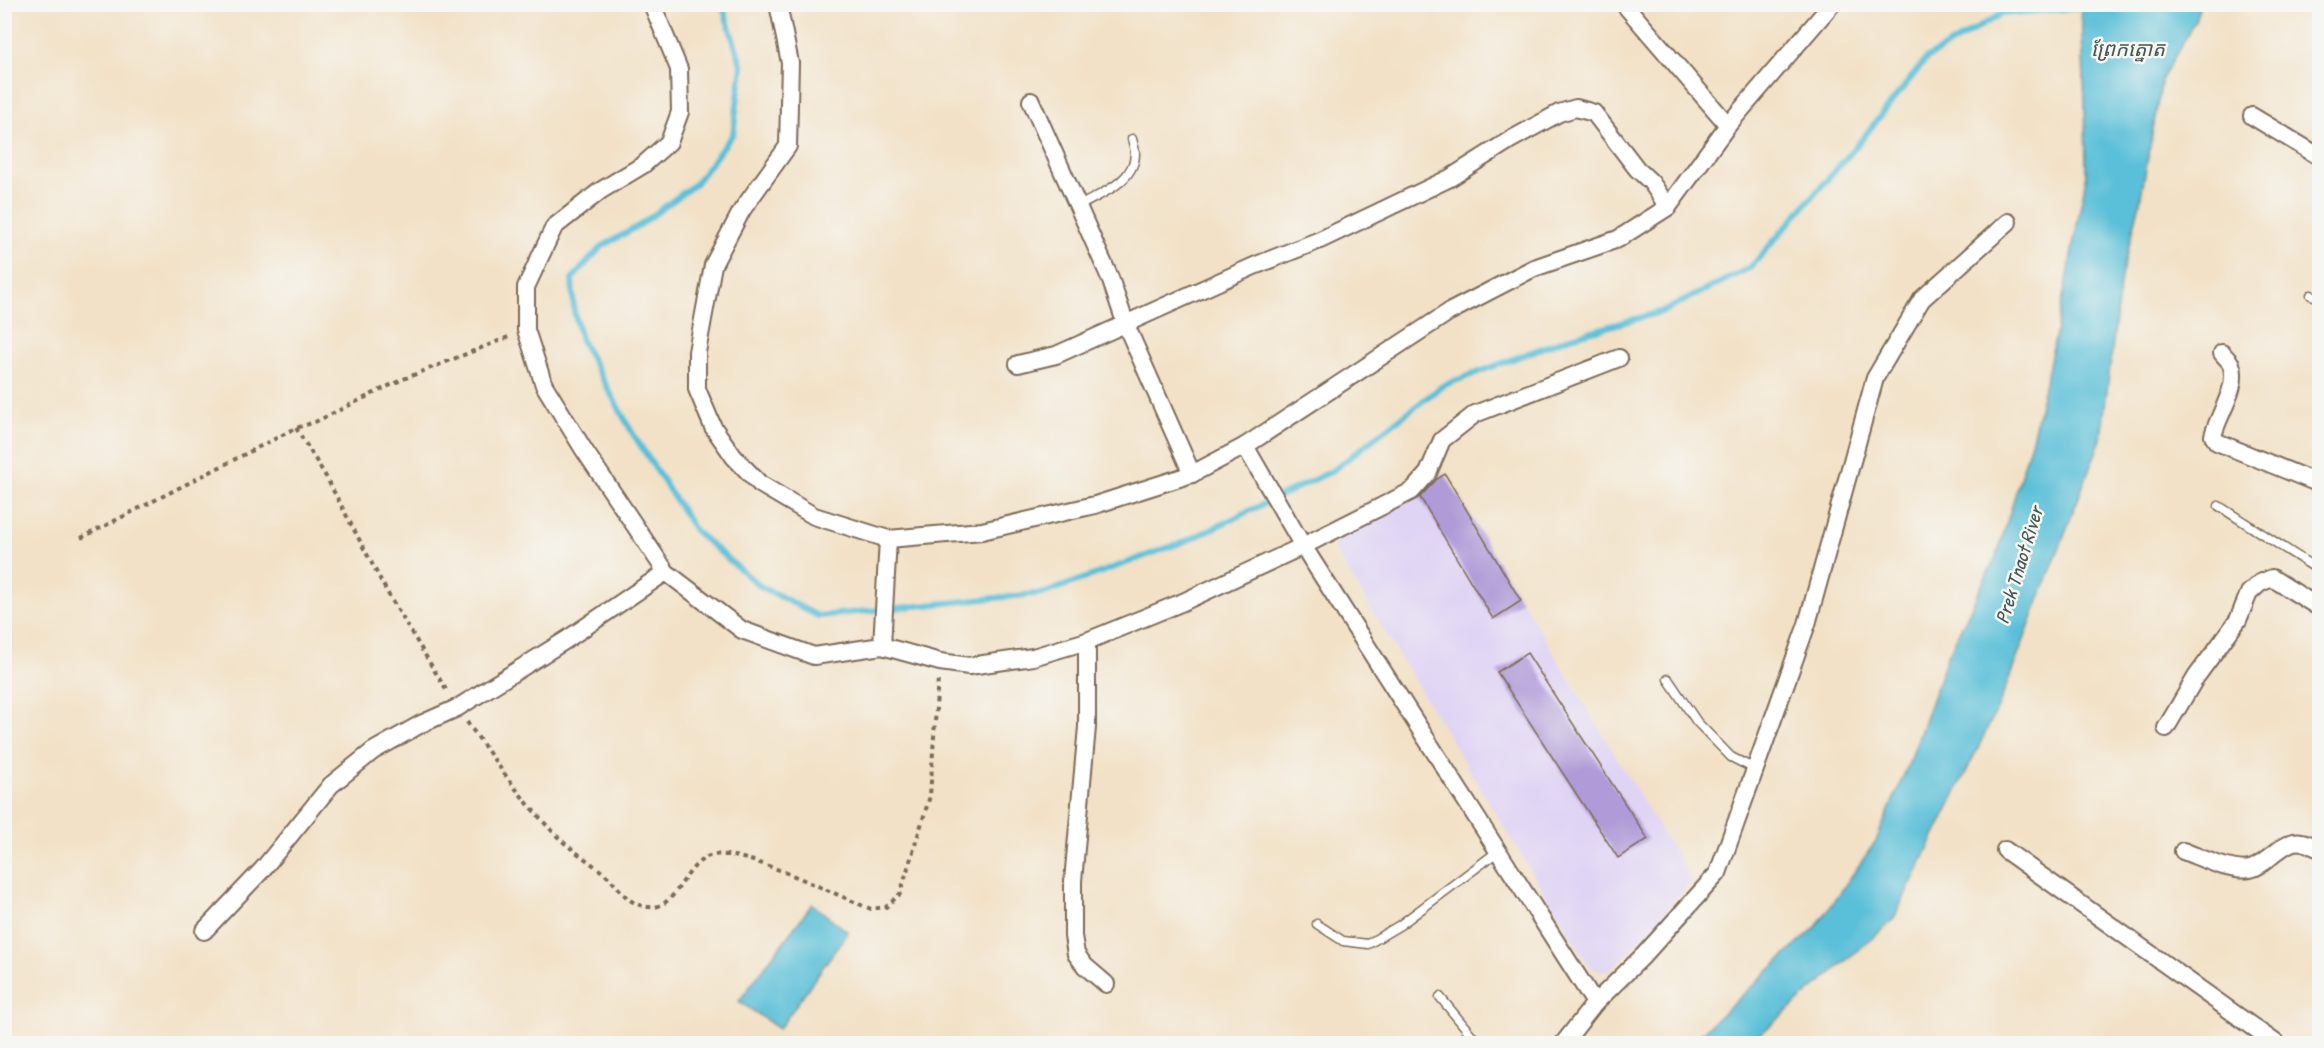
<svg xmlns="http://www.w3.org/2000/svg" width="2324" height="1048" viewBox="0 0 2324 1048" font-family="'Patrick Hand','Noto Sans Khmer',sans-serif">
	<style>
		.built { fill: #e0d4f4 }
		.water { fill: #5abfd8; stroke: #4a747b; stroke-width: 1.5 }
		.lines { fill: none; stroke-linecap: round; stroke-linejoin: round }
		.stream { stroke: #5abfd8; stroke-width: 6 }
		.building { fill: #b09bd8 }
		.service-casing { stroke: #7b6a59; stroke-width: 11 }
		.minor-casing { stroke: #7b6a59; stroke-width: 20 }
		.path { stroke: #7b6a59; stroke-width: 4; stroke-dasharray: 4.5 4.5; stroke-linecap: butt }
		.service { stroke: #fff; stroke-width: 8 }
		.minor { stroke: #fff; stroke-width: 16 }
		.labels { text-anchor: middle; stroke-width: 5; stroke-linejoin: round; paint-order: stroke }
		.water-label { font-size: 20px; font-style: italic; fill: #445756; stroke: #f6f6f2 }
	</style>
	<rect width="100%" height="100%" fill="#f6f6f2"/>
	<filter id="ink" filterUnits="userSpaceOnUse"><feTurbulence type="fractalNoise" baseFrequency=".0167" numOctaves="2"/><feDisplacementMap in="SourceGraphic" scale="12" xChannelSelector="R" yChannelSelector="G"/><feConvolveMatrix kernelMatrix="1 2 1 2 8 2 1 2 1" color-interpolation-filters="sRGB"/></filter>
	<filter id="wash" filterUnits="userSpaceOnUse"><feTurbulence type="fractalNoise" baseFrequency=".008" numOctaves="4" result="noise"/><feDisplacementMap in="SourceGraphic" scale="24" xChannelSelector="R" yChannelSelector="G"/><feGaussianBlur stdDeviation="1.35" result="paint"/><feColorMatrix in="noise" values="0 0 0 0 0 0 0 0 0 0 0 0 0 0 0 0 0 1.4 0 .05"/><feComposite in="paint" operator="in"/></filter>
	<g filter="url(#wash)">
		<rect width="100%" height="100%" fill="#f2e1c6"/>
		<!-- built -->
		<path class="built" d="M1445,474l246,406 -33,42 -49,50 -18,-3 -257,-420 2,-12z"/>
		<!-- water -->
		<g class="water">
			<path d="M2085,4l115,1 -5,16 -33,58 -23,128 -18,70 -20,162 -102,266 -106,215 -143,123h-59l125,-116 60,-86 35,-83 37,-103 50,-103 35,-117 23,-101 30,-156 -1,-75 -4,-93z"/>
			<path d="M812,904l36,28 -69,97 -40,-28z"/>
		</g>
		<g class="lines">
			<!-- stream -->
			<path class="stream" d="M722,4l20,63 -9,67 -38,50 -55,41 -39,22 -29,32 2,32 7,29 52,94 63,98 64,54 58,30 227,-23 146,-54 141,-68 110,-85 129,-49 93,-26 87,-44 103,-118 73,-91 74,-44 87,-7"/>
		</g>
		<g id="blocks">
			<!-- building -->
			<g class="building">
				<path d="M1445,474l76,127 -28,18 -73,-122 17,-18z"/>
				<path d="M1527,653l121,186 -30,19 -121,-186z"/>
			</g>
		</g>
	</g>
	<g filter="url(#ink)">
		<use href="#blocks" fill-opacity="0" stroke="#7b6a59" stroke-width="1.5"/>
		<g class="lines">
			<defs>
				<g id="service">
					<path d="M1079,206c21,-12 56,-24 56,-53 0,-4 -2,-10 -3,-14"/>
					<path d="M2311,295l9,3"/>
					<path d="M2219,506l101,65"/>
					<path d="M1668,679l29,43 34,35 24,12"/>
					<path d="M1317,924l26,17 25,3 32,-19 97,-73"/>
					<path d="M1440,997l39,47"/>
				</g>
				<g id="minor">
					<path d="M652,4l27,65 1,43 -11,30 -26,23 -43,26 -46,36 -28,60v43l18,55 40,65 82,122 76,58 72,26 68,-10 58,16 29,4 64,-9 54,-16 96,-39 120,-56 109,-55 16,-18 14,-33 33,-26 144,-56"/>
					<path d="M778,4l12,59 -2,83 -46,64 -29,55 -16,87v37l16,38 21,30 26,27 54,32 74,23 94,-8 113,-26 97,-31 53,-28 204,-134 85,-44 84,-29 50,-32 60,-82 104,-121"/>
					<path d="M1624,4l104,121"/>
					<path d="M1031,101l79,177 16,47 66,149"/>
					<path d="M2252,116l68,41"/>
					<path d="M2222,353c2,3 7,7 9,11 9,22 -13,50 -18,72l4,6 103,42"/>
					<path d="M1018,364l38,-9 198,-89 66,-26 130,-62 60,-38 49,-27 17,-5 18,5 43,56 14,13 17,25"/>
					<path d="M1245,446l58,100 292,457 -32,41"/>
					<path d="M1087,641v86l-14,154v55l3,18 9,12 21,18"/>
					<path d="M882,646l6,-107"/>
					<path d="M2166,728l30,-51 42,-57 11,-27 11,-10 12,-5 48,30"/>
					<path d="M2005,850l272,194"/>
					<path d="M2183,851c17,6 49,22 67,18 18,-4 33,-31 52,-27 6,1 12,5 18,7"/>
					<path d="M204,931l58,-61 69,-85 42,-34 48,-27 36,-16 109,-68 100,-68"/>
					<path d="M1595,1003l48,-47 75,-83 89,-249 68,-246 47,-79 86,-77"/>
				</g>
			</defs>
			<!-- service casing -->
			<use href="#service" class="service-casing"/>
			<!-- minor casing -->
			<use href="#minor" class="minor-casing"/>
			<!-- path -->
			<g class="path">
				<path d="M296,428l29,47 62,117 61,101"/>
				<path d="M81,538l215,-110 19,-6 86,-42 110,-44"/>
				<path d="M467,722c28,39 56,80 90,114 15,15 34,26 50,40 15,14 20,29 42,31 29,3 35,-46 64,-52 33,-6 124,41 158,54l15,-2 14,-13 30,-98 8,-118"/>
			</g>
			<!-- service -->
			<use href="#service" class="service"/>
			<!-- minor -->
			<use href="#minor" class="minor"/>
		</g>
	</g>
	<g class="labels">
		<!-- water labels -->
		<g class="water-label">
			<text x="2128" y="56">ព្រែកត្នោត</text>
			<text transform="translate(2019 565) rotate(-73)" y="7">Prek Tnaot River</text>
		</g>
	</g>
	<!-- margin -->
	<rect width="2324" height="1048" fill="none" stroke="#f6f6f2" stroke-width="24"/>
</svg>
